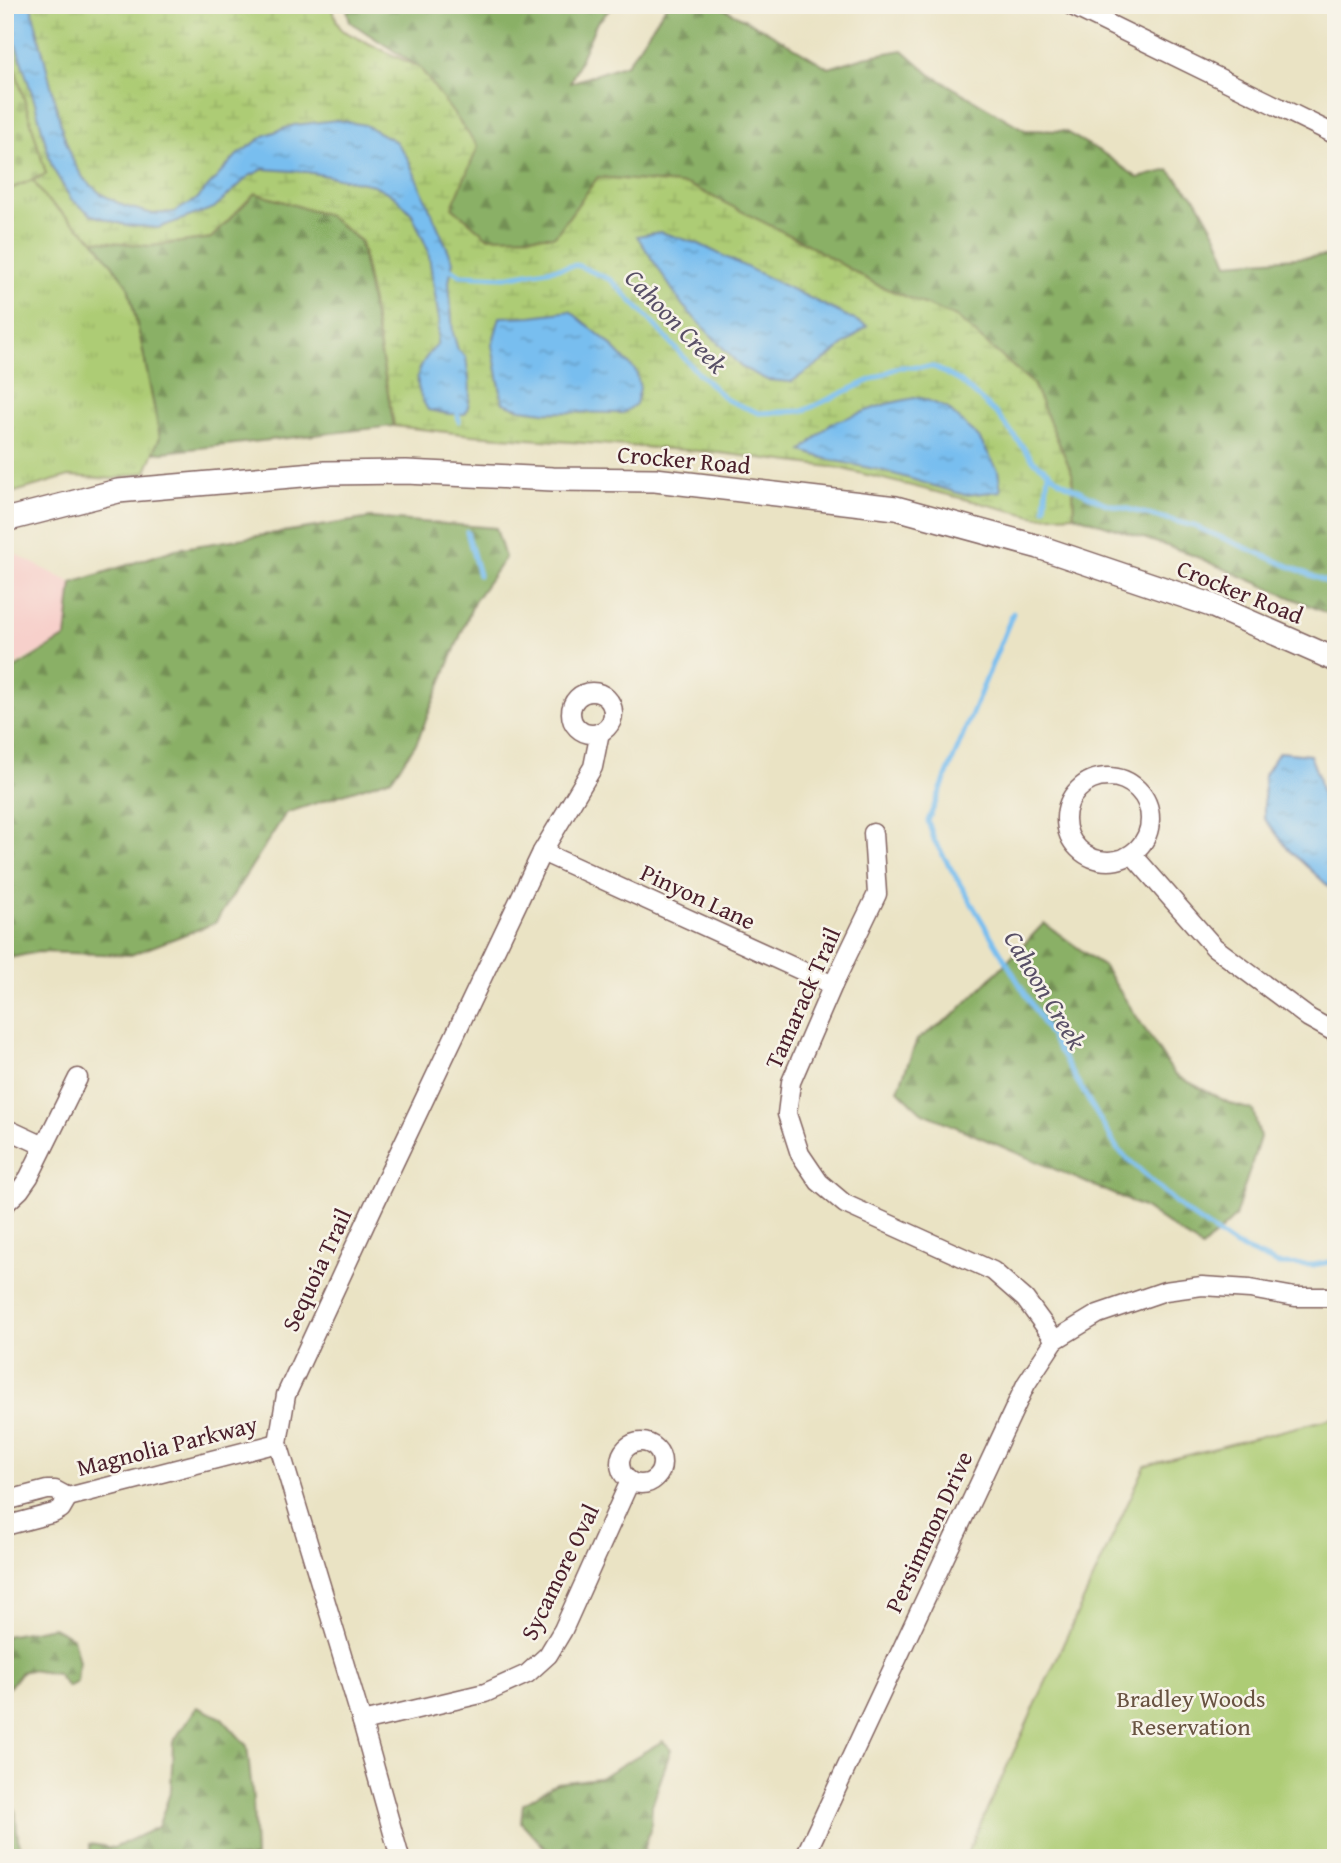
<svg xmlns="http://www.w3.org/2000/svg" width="1341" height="1863" viewBox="0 0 1341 1863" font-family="'Gentium Book Plus',serif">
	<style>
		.built { fill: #f7d0cb }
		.grass { fill: url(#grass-tufts); stroke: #7c7650; stroke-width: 2 }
		.forest { fill: url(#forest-firs); stroke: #6a6848; stroke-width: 2 }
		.wetland { fill: url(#wetland-marsh); stroke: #7c7650; stroke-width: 2 }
		.cemetery { fill: url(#cemetery-stones); stroke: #7c7650; stroke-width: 2 }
		.park { fill: #adcc74; stroke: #7c7650; stroke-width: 2 }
		.water { fill: url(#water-ripples); stroke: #616e8d; stroke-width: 2 }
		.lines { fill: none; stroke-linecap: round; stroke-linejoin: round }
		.stream { stroke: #78beef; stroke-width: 5 }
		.minor-casing { stroke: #826461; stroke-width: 21 }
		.major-casing { stroke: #826461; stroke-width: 26 }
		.minor { stroke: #fff; stroke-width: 18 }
		.major { stroke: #fff; stroke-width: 23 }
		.labels { text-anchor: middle; stroke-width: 5; stroke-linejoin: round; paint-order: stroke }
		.street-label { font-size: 24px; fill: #4a1f2b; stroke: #f7f3e8 }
		.park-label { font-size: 24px; fill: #685341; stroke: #f7f3e8 }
		.water-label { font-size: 26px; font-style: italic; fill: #584f66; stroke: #f7f3e8 }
	</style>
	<defs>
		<pattern id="grass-tufts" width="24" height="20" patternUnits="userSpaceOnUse" patternTransform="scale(1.75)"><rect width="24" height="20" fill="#adcc74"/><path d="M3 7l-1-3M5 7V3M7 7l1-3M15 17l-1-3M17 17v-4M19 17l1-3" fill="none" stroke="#96af65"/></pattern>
		<pattern id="forest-firs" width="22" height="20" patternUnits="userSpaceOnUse" patternTransform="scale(1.75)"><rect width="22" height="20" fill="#8ab066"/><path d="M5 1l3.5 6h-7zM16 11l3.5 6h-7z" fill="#738f54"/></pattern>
		<pattern id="wetland-marsh" width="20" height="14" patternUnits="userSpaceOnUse" patternTransform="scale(1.75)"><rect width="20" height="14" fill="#adcc74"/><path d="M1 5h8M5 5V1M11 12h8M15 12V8" fill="none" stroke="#96af65"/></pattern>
		<pattern id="cemetery-stones" width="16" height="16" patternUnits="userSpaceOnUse" patternTransform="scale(1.75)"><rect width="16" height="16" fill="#adcc74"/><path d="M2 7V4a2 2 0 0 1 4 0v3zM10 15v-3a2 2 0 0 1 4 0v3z" fill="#96af65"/></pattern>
		<pattern id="water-ripples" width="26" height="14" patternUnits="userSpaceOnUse" patternTransform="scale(1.75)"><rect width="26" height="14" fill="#78beef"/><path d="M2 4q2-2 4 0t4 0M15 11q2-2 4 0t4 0" fill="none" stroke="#649ac2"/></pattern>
	</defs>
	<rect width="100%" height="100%" fill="#f7f3e8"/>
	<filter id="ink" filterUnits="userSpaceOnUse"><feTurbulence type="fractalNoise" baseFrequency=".0143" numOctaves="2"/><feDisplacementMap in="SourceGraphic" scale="14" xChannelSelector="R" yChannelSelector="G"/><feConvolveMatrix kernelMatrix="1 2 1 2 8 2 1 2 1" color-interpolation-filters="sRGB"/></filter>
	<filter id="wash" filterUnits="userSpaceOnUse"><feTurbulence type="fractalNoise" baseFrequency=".00686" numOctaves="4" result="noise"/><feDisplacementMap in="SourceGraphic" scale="28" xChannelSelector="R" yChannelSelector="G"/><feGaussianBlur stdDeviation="1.57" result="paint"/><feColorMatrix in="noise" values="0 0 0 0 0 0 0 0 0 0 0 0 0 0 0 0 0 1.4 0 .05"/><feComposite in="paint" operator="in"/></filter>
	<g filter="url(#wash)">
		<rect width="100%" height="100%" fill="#eae3c4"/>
		<!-- built -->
		<path class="built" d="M5,549l67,34 -6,54 -61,33z"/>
		<!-- grass -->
		<path class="grass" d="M33,180l13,19 48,41 34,46 13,55 19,96 -14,35 -32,7 -45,-3 -64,19v-304z"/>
		<!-- forest -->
		<g class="forest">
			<path d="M346,5h268l-18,19 -26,59 57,-19 40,-59h50l48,25 64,38 35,-11 39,-7 27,24 95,56 39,1 39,22 35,25 31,-8 28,30 20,36 11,27 108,-8v362l-151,-65 -111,-37 -2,-42 -39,-89 -77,-67 -79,-32 -76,-44 -112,-56 -91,-8 -43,59 -68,1 -35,-30 -32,-139 -70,-46z"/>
			<path d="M255,193l72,22 33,26 34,185 -240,27 6,-16 -19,-96 -13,-55 -34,-46 56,6 61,-8z"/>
			<path d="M371,518l125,10 9,30 -31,44 -57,140 -25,36 -106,35 -71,110 -84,32 -93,-3 -33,7v-285l61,-37 6,-54 104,-34z"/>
			<path d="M1044,923l60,44 71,108 56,29 22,6 7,27 -25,80 -33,31 -59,-41 -222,-95 -23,-22 19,-50 38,-26 52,-52z"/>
			<path d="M53,1627l20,11 6,24 -2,20 -9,5 -11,-13 -27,-4 -9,2 -16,21v-57z"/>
			<path d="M197,1707l25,11 25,28 6,54 2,58h-165v-14l24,4 44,-21 13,-37 2,-48z"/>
			<path d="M663,1741l8,8 -19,57 -1,20 -9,32h-82l-17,-12 -22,-24 2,-18 34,-21 42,-5z"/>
			<path d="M5,1806l10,2 3,31 7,19h-20z"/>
		</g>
		<!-- wetland -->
		<path class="wetland" d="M5,5h325l11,25 79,38 58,79 -26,60 35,30 68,-1 43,-59 91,8 112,56 76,44 79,32 77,67 39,89 2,42 -37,2 -198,-49 -127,-16 -240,-17 -78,-9 -33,-185 -34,-26 -72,-22 -44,45 -61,8 -56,-6 -48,-41 -13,-19 13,-6 -41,-140z"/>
		<!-- cemetery -->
		<path class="cemetery" d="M5,34l41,140 -41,17z"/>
		<!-- park -->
		<path class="park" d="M1336,1417v441h-371l180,-392z"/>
		<!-- water -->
		<g class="water">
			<path d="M7,5h24l32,128 11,30 10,16 17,15 23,12 29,8 21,-2 23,-13 40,-44 29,-20 28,-10 43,-5 28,5 30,16 12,16 46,104 -4,21 4,51 5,17 8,7c2,17 8,41 -1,57h-16l-21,-4c-17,-27 -13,-43 9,-65l2,-25 -11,-70 -16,-36 -16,-17 -22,-12 -67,-13 -43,-3 -15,7 -35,32 -56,20 -33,-3 -33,-10 -21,-16 -19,-32 -17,-64 -19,-58z"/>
			<path d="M660,232l39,12 168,82 -38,31 -38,25 -24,-2 -26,-13 -58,-61 -46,-70z"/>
			<path d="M570,311l38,31 28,29 4,17 -4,16 -13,9 -78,-1 -24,-3 -18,-6 -11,-58 8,-28 31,-1z"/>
			<path d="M919,397l28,11 32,30 19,32 3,21 -36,4 -81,-24 -57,-12 -25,-8 29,-28 55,-19z"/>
			<path d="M1279,752l31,3 8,21 11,51 7,7v59l-46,-42 -26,-33v-43z"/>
		</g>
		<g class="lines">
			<!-- stream -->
			<g class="stream">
				<path d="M447,267l14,8 44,2 72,-12 34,15 39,40 46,51 31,29 32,13 44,-2 96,-44h35l26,14 38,34 36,46 14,10 -3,37"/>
				<path d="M457,409l2,12"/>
				<path d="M1048,471l12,10 44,22 90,23 142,60"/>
				<path d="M467,532l12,43"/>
				<path d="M1013,613l-85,208 6,19 184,310 68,62 48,33 44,19 35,1 22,-4"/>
			</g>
		</g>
	</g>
	<g filter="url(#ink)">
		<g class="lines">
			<defs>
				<g id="minor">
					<path d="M1070,5l266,130"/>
					<circle cx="592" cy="713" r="21"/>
					<circle cx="1108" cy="819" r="42"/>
					<path d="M873,833l4,61 -44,91 -42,97 -4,32 13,40 19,28 26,22 148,67 32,28 30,41"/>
					<path d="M542,852l291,133"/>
					<path d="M1132,854l82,93 95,71 27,15"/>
					<path d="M5,1128l39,18"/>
					<path d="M5,1204l15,-14 9,-13 49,-99"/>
					<circle cx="641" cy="1463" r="21"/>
					<path d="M5,1501l42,-11h8l13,7 210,-54"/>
					<path d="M5,1526l49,-13 7,-4 7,-12"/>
					<path d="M362,1722l123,-29 42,-19 21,-19 15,-25 67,-149"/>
					<path d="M400,1858l-38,-136 -84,-279 8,-48 88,-190 168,-353 51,-85 7,-35"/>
					<path d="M804,1858l222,-474 29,-44 43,-26 67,-23 37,-5 48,3 45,8h33l8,-2"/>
				</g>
				<path id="major" d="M5,520l113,-29 207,-18 81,-1 147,7 102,1 241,28 143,39 172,58 125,55"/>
			</defs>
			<!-- minor casing -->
			<use href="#minor" class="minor-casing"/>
			<!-- major casing -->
			<use href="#major" class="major-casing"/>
			<!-- minor -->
			<use href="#minor" class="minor"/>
			<!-- major -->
			<use href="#major" class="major"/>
		</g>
	</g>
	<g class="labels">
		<!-- street labels -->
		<g class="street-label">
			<text transform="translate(684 460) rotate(5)" y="8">Crocker Road</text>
			<text transform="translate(1240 592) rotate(22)" y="8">Crocker Road</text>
			<text transform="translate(698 897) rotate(25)" y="8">Pinyon Lane</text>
			<text transform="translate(803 998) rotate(-66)" y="8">Tamarack Trail</text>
			<text transform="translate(317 1270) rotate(-65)" y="8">Sequoia Trail</text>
			<text transform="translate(167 1446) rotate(-14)" y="8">Magnolia Parkway</text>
			<text transform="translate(929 1532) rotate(-65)" y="8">Persimmon Drive</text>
			<text transform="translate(560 1572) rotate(-64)" y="8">Sycamore Oval</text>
		</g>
		<!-- park labels -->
		<g class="park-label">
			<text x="1191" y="1707">Bradley Woods<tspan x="1191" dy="28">Reservation</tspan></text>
		</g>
		<!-- water labels -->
		<g class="water-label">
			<text transform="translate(676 321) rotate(46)" y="9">Cahoon Creek</text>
			<text transform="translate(1045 990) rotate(59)" y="9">Cahoon Creek</text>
		</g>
	</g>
	<!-- margin -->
	<rect width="1341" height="1863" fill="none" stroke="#f7f3e8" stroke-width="28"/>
</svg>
